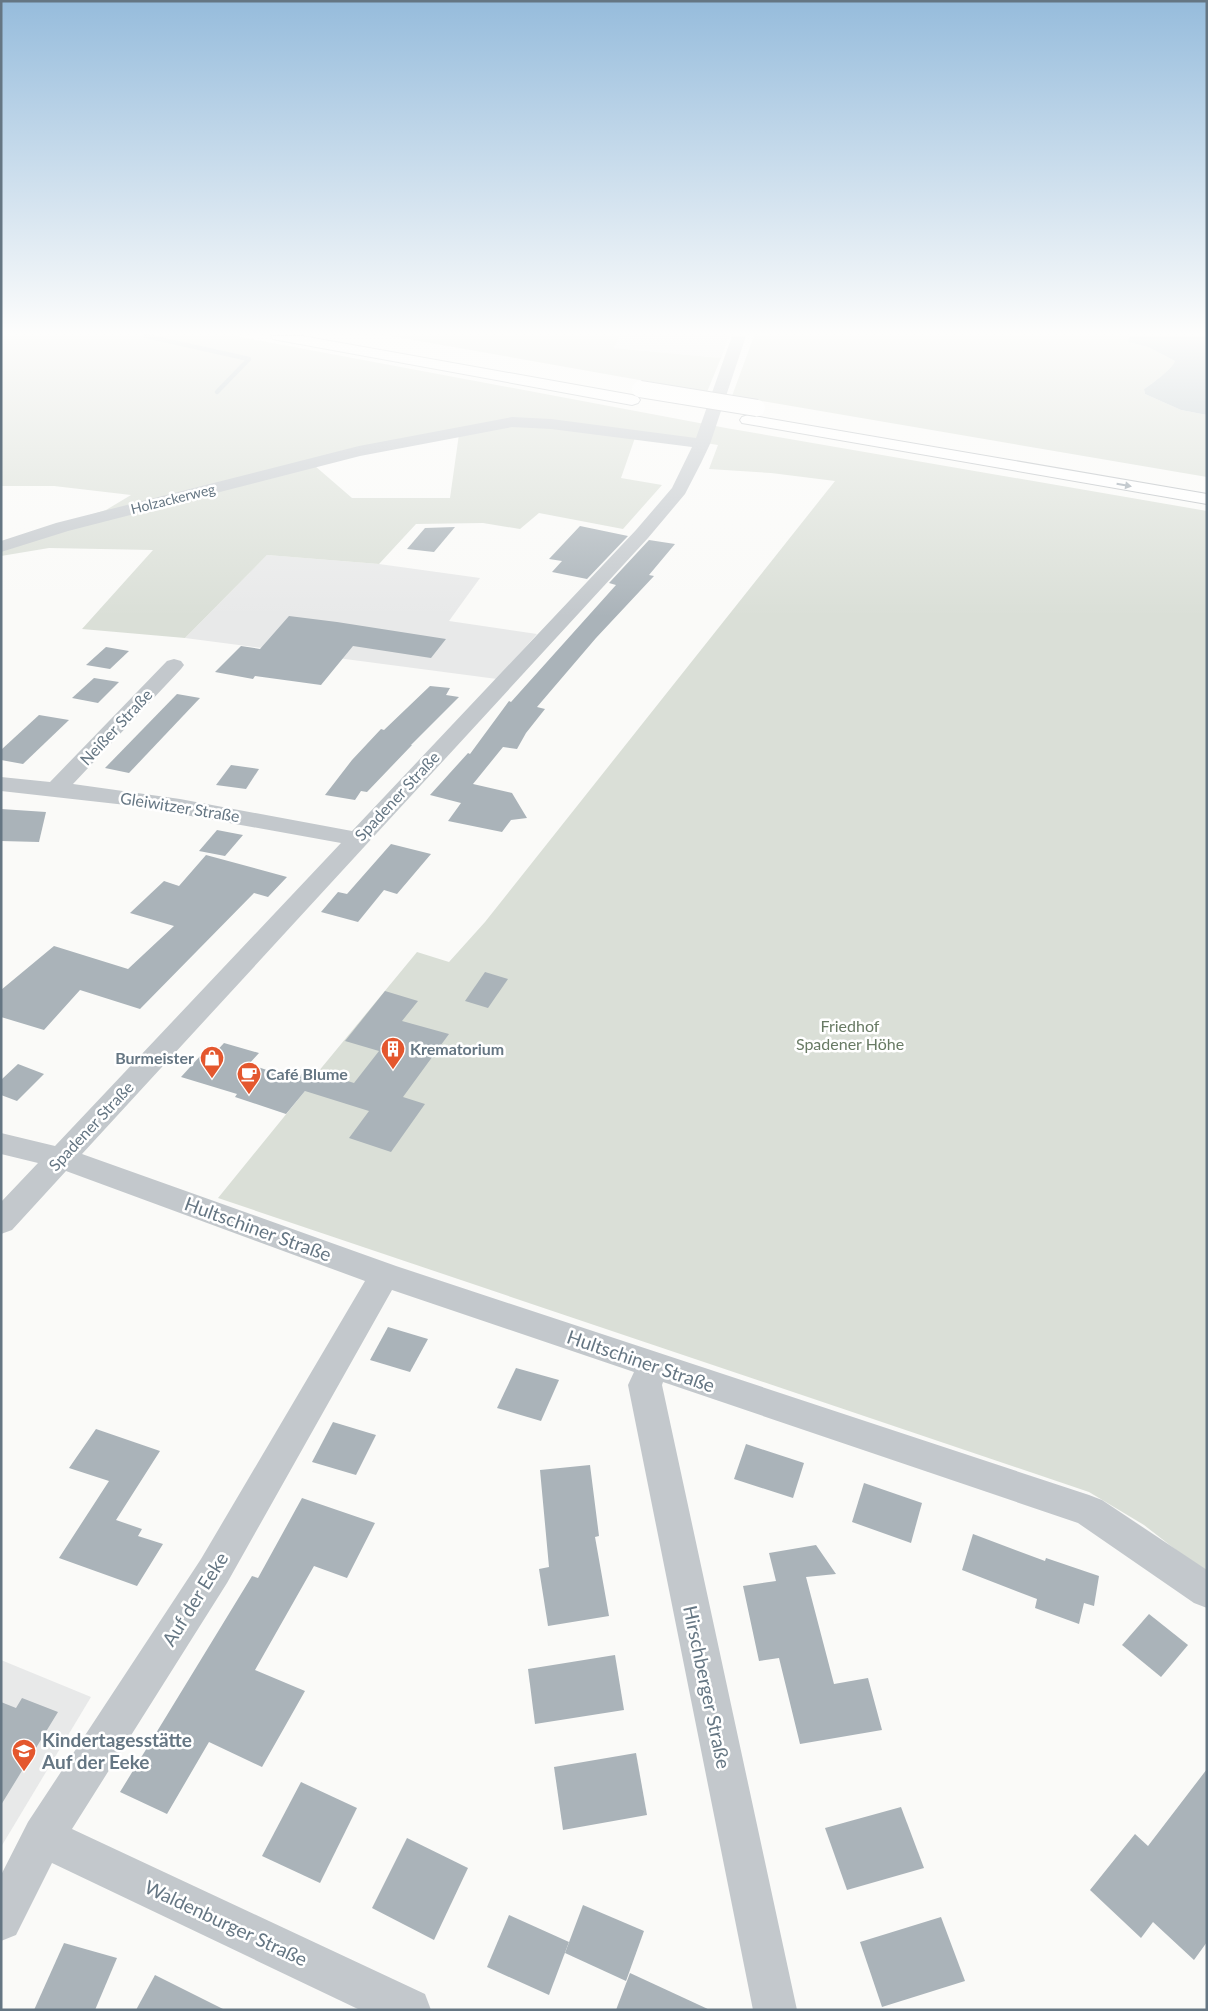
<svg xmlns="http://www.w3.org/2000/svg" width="1208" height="2011" viewBox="0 0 1208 2011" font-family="Lato,sans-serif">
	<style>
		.built { fill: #e8e9e9 }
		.green { fill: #dadfd7; fill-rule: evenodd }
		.water { fill: #bbc7cb }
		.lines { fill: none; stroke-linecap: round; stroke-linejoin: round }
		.stream { stroke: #bbc7cb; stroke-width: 4.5 }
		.building { fill: #aab3b9 }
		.highway-casing { stroke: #b4b9bd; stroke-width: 2 }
		.minor { fill: #c3c8cc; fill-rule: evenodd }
		.highway { fill: #fff; fill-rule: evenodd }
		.highway-bridge-casing { stroke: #b4b9bd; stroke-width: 18; stroke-linecap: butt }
		.highway-bridge { stroke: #fff; stroke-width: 16 }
		.oneway { fill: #939fa8 }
		.labels { text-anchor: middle; stroke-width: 5; stroke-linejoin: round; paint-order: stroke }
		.far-street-label { font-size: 14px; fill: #657683; stroke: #fff }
		.street-label { font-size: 16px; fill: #657683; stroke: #fff }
		.park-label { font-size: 16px; fill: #687a64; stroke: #fff }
		.poi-label { font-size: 16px; font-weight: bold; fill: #657683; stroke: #fff; text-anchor: start }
		.near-street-label { font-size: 19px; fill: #657683; stroke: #fff }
		.near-poi-label { font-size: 19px; font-weight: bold; fill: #657683; stroke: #fff; text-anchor: start }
	</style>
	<rect width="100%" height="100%" fill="#fafaf8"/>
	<!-- built -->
	<g class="built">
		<path d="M619,336h110l-8,22 -107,-10z"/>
		<path d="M267,555l112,9 101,14 -31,43 88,13 -40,45 -312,-41z"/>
		<path d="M1,1660l90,37 -90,150z"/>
	</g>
	<!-- green -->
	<g class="green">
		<path d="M1,336h235l490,92 481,83v1063l-63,-49 -55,-33 -871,-294 87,-107 -13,-5 14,-18 12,4 99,-120 32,10 36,-40 350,-441 -64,-8 -62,-4 9,-24 -81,-13 -16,46 41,7 -39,44 -84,-16 -19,16 -37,-6 -67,1 -37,40 -112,-9 -82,83 -103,-9 71,-79 -104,-2 -48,8v-13l105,-33 25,-15 -77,-9h-53zM459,434l-9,64h-98l-37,-32 48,-13z"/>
		<path d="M391,336h228l-5,12 107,10 -14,34z"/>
		<path d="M754,336h375l-1,6 20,5 27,14c-3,8 -23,23 -31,28l1,5 36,16 26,5v62l-475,-81z"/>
	</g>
	<!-- water -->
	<path class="water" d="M1129,336h78v79l-26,-5 -36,-16 -1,-5c8,-5 28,-20 31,-28l-27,-14 -20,-5z"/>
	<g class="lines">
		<!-- stream -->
		<path class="stream" d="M146,336l103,23 -32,33"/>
	</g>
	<!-- building -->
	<g class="building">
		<path d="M580,526l48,10 -41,43 -35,-7 10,-11 -13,-2z"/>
		<path d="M455,527l-21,25 -27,-3 18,-21z"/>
		<path d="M649,540l26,4 -26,31 5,1 -58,62 -59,69 8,2 -19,24 -9,16 -14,-2 -30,37 39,9 15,25 -16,2 -9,12 -54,-11 13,-18 -31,-8 38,-42 2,1 39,-53 2,1 105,-117 -7,-2z"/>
		<path d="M289,616l48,6 109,17 -15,19 -78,-12 -32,39 -66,-9 -2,3 -38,-7 26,-26 19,3z"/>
		<path d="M106,647l23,4 -19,18 -24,-4z"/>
		<path d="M94,678l25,4 -21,21 -26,-5z"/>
		<path d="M430,686l20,2 -4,7 13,2 -48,48h1l-45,47 -6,-1 -6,9 -30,-5 27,-35 29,-31 3,1z"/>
		<path d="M177,694l23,4 -71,75 -24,-5z"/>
		<path d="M39,715l30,5 -46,44 -22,-4v-10z"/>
		<path d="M231,765l28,4 -13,20 -30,-4z"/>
		<path d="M1,809l45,3 -7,30 -38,-1z"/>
		<path d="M217,830l26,5 -18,21 -26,-5z"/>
		<path d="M391,844l40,10 -34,40 -13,-4 -26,32 -37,-10 17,-20 9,2z"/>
		<path d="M206,855l81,22 -19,20 -14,-4 -114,116 -60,-19 -36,40 -43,-13v-27l53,-44 74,23 46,-43 -44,-13 34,-32 15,5z"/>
		<path d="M485,972l23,7 -20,29 -23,-7z"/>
		<path d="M385,991l33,10 -16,20 47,13 -46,63 22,7 -34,48 -42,-14 20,-27 -64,-20 -19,23 -51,-17 2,-3 -56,-17 21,-23 9,3 13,-14 35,10 -10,11 48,16 9,-12 48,15 25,-32 -34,-10z"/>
		<path d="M18,1064l26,10 -27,27 -16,-6v-15z"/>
		<path d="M388,1327l40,12 -18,33 -40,-12z"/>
		<path d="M516,1368l43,12 -18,41 -44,-13z"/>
		<path d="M333,1422l43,13 -20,40 -44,-13z"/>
		<path d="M96,1429l64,22 -44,69 26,9 -4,7 25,8 -26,42 -78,-28 50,-77 -40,-13z"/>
		<path d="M746,1444l58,19 -11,35 -59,-19z"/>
		<path d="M590,1465l9,71 -4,1 14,79 -61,10 -9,-57 10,-2 -9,-97z"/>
		<path d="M864,1483l58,20 -11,40 -59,-21z"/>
		<path d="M302,1498l73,25 -28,55 -33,-12 -59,104 50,21 -43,76 -53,-25 -42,72 -47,-22 132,-216 6,2z"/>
		<path d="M973,1534l72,27 1,-3 53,18 -5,30 -10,-3 -5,21 -44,-16 2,-9 -75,-29z"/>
		<path d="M816,1545l20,29 -30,3 28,107 34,-6 14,52 -82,14 -21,-86 -20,3 -16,-75 33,-5 -7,-28z"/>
		<path d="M1149,1614l39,31 -27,32 -39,-32z"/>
		<path d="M615,1655l9,55 -89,14 -7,-55z"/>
		<path d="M22,1698l36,14 -57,93v-103l15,6z"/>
		<path d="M636,1753l11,62 -84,15 -9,-63z"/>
		<path d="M1207,1769v173l-13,18 -41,-38 -12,16 -51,-48 45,-56 13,12z"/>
		<path d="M301,1782l56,26 -37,75 -58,-27z"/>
		<path d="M901,1807l23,61 -77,22 -22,-62z"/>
		<path d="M407,1838l61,30 -34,72 -62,-32z"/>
		<path d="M583,1905l61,26 -18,50 -61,-28z"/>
		<path d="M509,1915l60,27 -20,53 -62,-28z"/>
		<path d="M941,1917l24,64 -83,26 -22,-65z"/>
		<path d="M64,1943l53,15 -22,52h-61z"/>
		<path d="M630,1973l80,37h-94z"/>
		<path d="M155,1975l70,35h-89z"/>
	</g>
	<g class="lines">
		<defs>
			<g id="highway">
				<path d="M271,336h31l330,59 6,2 2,3 -2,3 -6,2 -354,-65 -5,-1z"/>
				<path d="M748,415l459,79v10l-465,-81 -2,-3 2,-3z"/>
			</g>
		</defs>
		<!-- highway casing -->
		<use href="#highway" class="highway-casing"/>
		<!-- minor -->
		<path class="minor" d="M732,336h14l-36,108 -9,19 -16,31 -37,44 -566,616 314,112 693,229 13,5 105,70v38l-13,-5 -116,-80 -415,-141 -1,3 135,625h-44l-125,-625 6,-13 -242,-82 -165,293 -155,246 353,165 6,16h-71l-308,-147 -36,72 -15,6v-66l27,-53 173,-263 164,-278 -299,-110 -54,59 -11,4v-32l37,-39 -37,-9v-21l54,13 286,-303 -206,-37 -134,-15v-14l49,5 117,-121 7,-2 7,2 3,4 -3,4 -108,115 107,15 172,32 284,-301 36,-42 20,-41 -141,-18 -39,-2 -152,29 -292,75 -67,21v-11l55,-18 303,-77 153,-29 39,2 145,19z"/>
		<!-- highway -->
		<use href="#highway" class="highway"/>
		<defs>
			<path id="highway-bridge" d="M640,389l117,19"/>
		</defs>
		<!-- highway-bridge casing -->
		<use href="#highway-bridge" class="highway-bridge-casing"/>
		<!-- highway-bridge -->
		<use href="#highway-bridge" class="highway-bridge"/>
	</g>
	<!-- one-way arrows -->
	<defs><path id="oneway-solid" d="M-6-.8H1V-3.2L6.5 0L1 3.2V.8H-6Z" transform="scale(1.25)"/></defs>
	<use class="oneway" href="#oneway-solid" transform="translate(1124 485) rotate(10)"/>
	<!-- sky -->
	<linearGradient id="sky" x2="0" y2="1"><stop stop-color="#96bcdc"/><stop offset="0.54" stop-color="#fdfdfc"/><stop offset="1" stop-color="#fdfdfc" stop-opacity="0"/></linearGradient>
	<rect width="1208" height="617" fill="url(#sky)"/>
	<!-- icons -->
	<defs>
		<symbol id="building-pin" viewBox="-11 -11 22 30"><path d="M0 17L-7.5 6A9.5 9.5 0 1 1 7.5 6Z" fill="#e4572e" stroke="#fff"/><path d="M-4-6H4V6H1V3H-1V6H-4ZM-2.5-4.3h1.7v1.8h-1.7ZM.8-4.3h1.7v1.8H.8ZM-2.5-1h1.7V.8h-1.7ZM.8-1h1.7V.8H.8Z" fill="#fff"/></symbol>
		<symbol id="shop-pin" viewBox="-11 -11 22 30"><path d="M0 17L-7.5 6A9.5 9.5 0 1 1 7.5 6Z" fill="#e4572e" stroke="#fff"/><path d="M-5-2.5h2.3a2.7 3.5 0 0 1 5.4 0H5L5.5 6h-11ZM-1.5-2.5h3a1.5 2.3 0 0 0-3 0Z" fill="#fff"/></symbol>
		<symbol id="cafe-pin" viewBox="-11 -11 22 30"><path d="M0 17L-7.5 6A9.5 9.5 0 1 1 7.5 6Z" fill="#e4572e" stroke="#fff"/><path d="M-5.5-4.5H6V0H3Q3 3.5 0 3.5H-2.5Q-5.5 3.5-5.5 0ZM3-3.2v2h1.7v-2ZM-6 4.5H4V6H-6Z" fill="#fff"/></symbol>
		<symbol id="school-pin" viewBox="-11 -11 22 30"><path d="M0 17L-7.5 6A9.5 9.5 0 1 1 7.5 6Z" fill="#e4572e" stroke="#fff"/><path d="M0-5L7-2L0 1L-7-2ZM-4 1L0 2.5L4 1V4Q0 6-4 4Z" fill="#fff"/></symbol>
	</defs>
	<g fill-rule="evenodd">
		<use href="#building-pin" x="379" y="1035" width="28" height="38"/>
		<use href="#shop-pin" x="198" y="1044" width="28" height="38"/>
		<use href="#cafe-pin" x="235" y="1060" width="28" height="38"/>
		<use href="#school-pin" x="10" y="1737" width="28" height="38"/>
	</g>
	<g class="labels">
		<!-- far-street labels -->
		<g class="far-street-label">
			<text transform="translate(173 499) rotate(-14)" y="5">Holzackerweg</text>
		</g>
		<!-- street labels -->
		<g class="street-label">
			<text transform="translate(116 727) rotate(-47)" y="6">Neißer Straße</text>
			<text transform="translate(397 796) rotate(-47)" y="6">Spadener Straße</text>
			<text transform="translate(180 807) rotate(9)" y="6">Gleiwitzer Straße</text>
			<text transform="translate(91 1126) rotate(-47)" y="6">Spadener Straße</text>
		</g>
		<!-- park labels -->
		<g class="park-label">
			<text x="850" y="1032">Friedhof<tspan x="850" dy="18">Spadener Höhe</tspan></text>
		</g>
		<!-- poi labels -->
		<g class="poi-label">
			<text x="410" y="1055">Krematorium</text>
			<text x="194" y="1064" text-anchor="end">Burmeister</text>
			<text x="266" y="1080">Café Blume</text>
		</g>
		<!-- near-street labels -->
		<g class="near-street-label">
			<text transform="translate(258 1229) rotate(20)" y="7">Hultschiner Straße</text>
			<text transform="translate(641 1361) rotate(19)" y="7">Hultschiner Straße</text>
			<text transform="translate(195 1599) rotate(-58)" y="7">Auf der Eeke</text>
			<text transform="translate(707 1687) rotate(78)" y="7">Hirschberger Straße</text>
			<text transform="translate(226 1923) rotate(25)" y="7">Waldenburger Straße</text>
		</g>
		<!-- near-poi labels -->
		<g class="near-poi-label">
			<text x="42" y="1747">Kindertagesstätte<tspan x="42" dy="22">Auf der Eeke</tspan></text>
		</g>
	</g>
	<!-- border -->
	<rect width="1208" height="2011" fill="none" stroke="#657683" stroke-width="5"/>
</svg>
